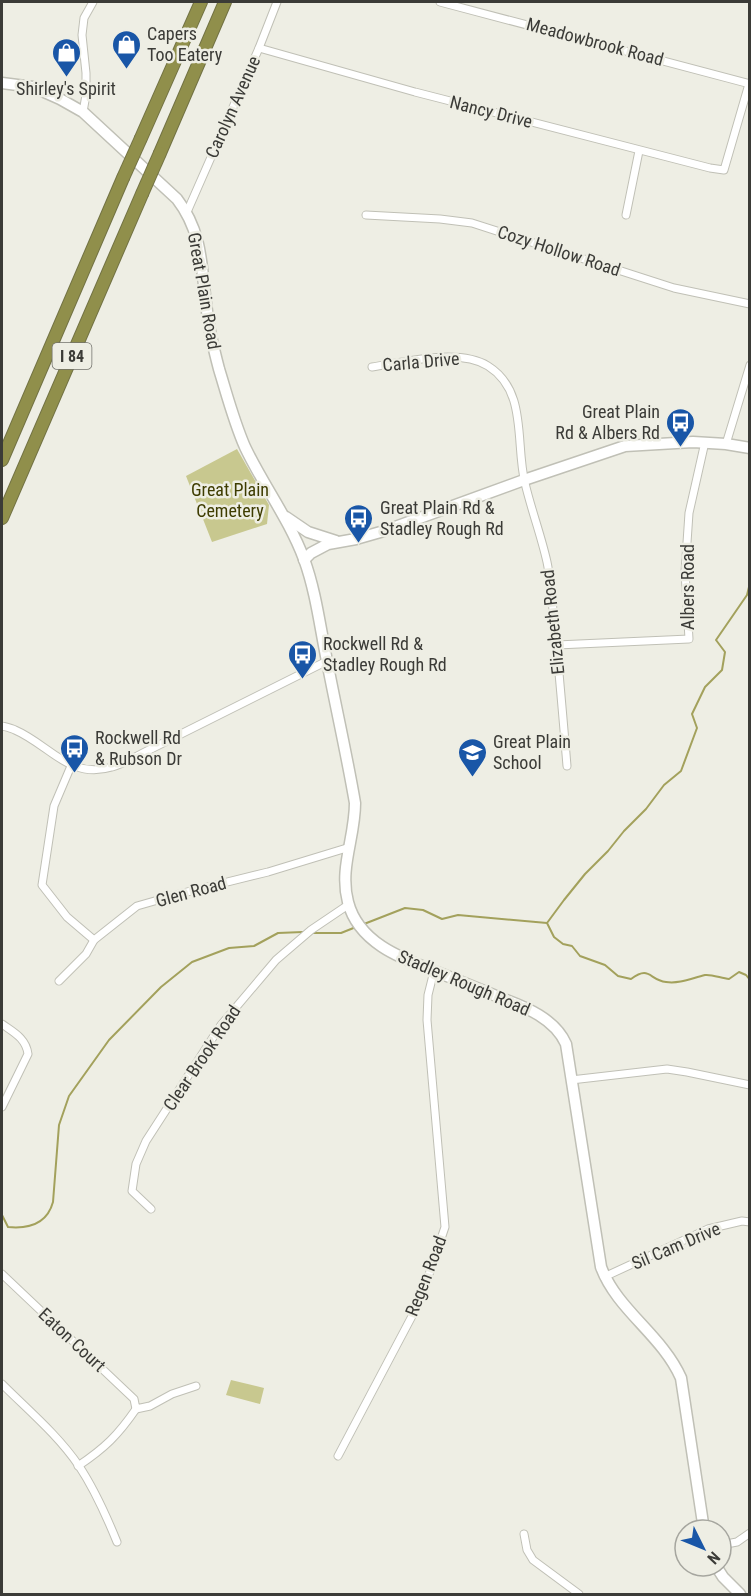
<svg xmlns="http://www.w3.org/2000/svg" width="751" height="1596" viewBox="0 0 751 1596" font-family="'Roboto Condensed',sans-serif">
	<style>
		.green { fill: #c8c88f }
		.lines { fill: none; stroke-linecap: round; stroke-linejoin: round }
		.stream { stroke: #a3a15c; stroke-width: 2 }
		.street-casing { stroke: #c0c0b6; stroke-width: 9 }
		.secondary-casing { stroke: #c0c0b6; stroke-width: 13 }
		.highway-casing { stroke: #727244; stroke-width: 14 }
		.street { stroke: #fff; stroke-width: 7 }
		.secondary { stroke: #fff; stroke-width: 10 }
		.highway { stroke: #908f4b; stroke-width: 12 }
		.highway-bridge-casing { stroke: #727244; stroke-width: 14; stroke-linecap: butt }
		.highway-bridge { stroke: #908f4b; stroke-width: 12 }
		.labels { text-anchor: middle; stroke-width: 5; stroke-linejoin: round; paint-order: stroke }
		.shield { fill: #eeeee4; stroke: #71716b; stroke-width: 1.5 }
		.shield-label { font-size: 16px; font-weight: bold; fill: #3b3b37 }
		.poi-label { font-size: 18px; fill: #3b3b37; stroke: #eeeee4; text-anchor: start }
		.street-label { font-size: 18px; fill: #3b3b37; stroke: #eeeee4 }
		.park-label { font-size: 18px; fill: #3e3c01; stroke: #eeeee4 }
	</style>
	<rect width="100%" height="100%" fill="#eeeee4"/>
	<!-- green -->
	<g class="green">
		<path d="M237,449l32,56 -2,19 -55,18 -26,-66z"/>
		<path d="M231,1380l33,8 -4,16 -34,-9z"/>
	</g>
	<g class="lines">
		<!-- stream -->
		<g class="stream">
			<path d="M547,923l7,14 9,7 9,2 8,10 25,9 13,11 13,3c19,-14 18,1 35,3 14,2 26,-4 39,-7 6,-1 16,3 24,4l10,-7 7,3 4,5"/>
			<path d="M364,924l41,-16 18,2 19,9 16,-4 89,8 17,-23 21,-26 23,-23 16,-20 22,-22 18,-24 17,-14 16,-43 -5,-14 13,-27 17,-17 3,-18 -9,-12 31,-45 3,-12"/>
			<path d="M312,933h29l15,-6"/>
			<path d="M2,1215l6,12c21,2 39,-3 45,-25l6,-77 10,-29 40,-56 52,-53 31,-25 37,-14 25,-2 24,-13 25,-1"/>
		</g>
		<defs>
			<g id="street">
				<path d="M440,2l310,82"/>
				<path d="M259,48l156,44 295,76 14,2 25,-86"/>
				<path d="M83,112l3,-17v-22l-4,-38 2,-17 9,-16"/>
				<path d="M187,212l72,-164 18,-46"/>
				<path d="M366,215l74,4 32,4 202,65 76,16"/>
				<path d="M626,215l13,-64"/>
				<path d="M372,367c33,-5 87,-19 116,-1 40,25 27,77 37,117 6,26 16,52 22,79 4,19 5,39 7,59 5,48 9,97 13,145"/>
				<path d="M726,444l24,-79"/>
				<path d="M557,645l132,-6 -4,-67 4,-59 16,-71"/>
				<path d="M2,726c4,1 9,2 13,4 35,15 54,50 97,37 11,-3 21,-9 31,-14l184,-92"/>
				<path d="M71,766l-17,40 -12,79 25,32 27,23"/>
				<path d="M59,981l27,-27 8,-14 43,-34 42,-12 89,-22 82,-25"/>
				<path d="M2,1024c11,8 24,14 26,30l-26,53"/>
				<path d="M571,1080l96,-11 20,3 63,13"/>
				<path d="M151,1209l-19,-18 4,-27 10,-23 75,-116 55,-65 35,-30 37,-25"/>
				<path d="M2,1274l132,125 2,10 14,-3 22,-12 24,-8"/>
				<path d="M604,1277l104,-48 34,-8 8,1"/>
				<path d="M2,1384c26,26 56,51 77,82 16,24 27,49 38,76"/>
				<path d="M338,1456l82,-155 25,-74 -18,-207 1,-25 6,-24"/>
				<path d="M78,1466c27,-18 40,-31 58,-57"/>
				<path d="M524,1534l3,16 6,10 46,34"/>
				<path d="M721,1545l16,-3 13,-9"/>
			</g>
			<g id="secondary">
				<path d="M2,83l31,4 27,12 23,13 94,87c27,35 24,71 30,112 2,20 7,39 12,58 8,26 15,53 26,78 18,38 44,72 59,112 12,33 16,68 23,102 9,47 20,95 28,142 0,35 -16,65 -7,99 11,43 58,58 94,72 20,8 40,16 59,24 25,9 54,21 65,46l35,223c16,43 61,68 80,111l23,152"/>
				<path d="M286,517l22,15 28,9"/>
				<path d="M304,560l7,-7 17,-9 28,-5 28,-8 140,-51 101,-34 68,-4 33,2 24,4"/>
				<path d="M716,1566l7,11 17,17"/>
			</g>
			<g id="highway">
				<path d="M141,138l60,-136"/>
				<path d="M160,153l65,-151"/>
				<path d="M2,460l121,-282"/>
				<path d="M2,518l140,-324"/>
			</g>
		</defs>
		<!-- street casing -->
		<use href="#street" class="street-casing"/>
		<!-- secondary casing -->
		<use href="#secondary" class="secondary-casing"/>
		<!-- highway casing -->
		<use href="#highway" class="highway-casing"/>
		<!-- street -->
		<use href="#street" class="street"/>
		<!-- secondary -->
		<use href="#secondary" class="secondary"/>
		<!-- highway -->
		<use href="#highway" class="highway"/>
		<defs>
			<g id="highway-bridge">
				<path d="M123,178l18,-40"/>
				<path d="M142,194l18,-41"/>
			</g>
		</defs>
		<!-- highway-bridge casing -->
		<use href="#highway-bridge" class="highway-bridge-casing"/>
		<!-- highway-bridge -->
		<use href="#highway-bridge" class="highway-bridge"/>
	</g>
	<!-- icons -->
	<defs>
		<symbol id="shop-pin" viewBox="-11 -11 22 30"><path d="M0 17L-7.5 6A9.5 9.5 0 1 1 7.5 6Z" fill="#1956a7" stroke="#eeeee4"/><path d="M-5-2.5h2.3a2.7 3.5 0 0 1 5.4 0H5L5.5 6h-11ZM-1.5-2.5h3a1.5 2.3 0 0 0-3 0Z" fill="#fff"/></symbol>
		<symbol id="bus-pin" viewBox="-11 -11 22 30"><path d="M0 17L-7.5 6A9.5 9.5 0 1 1 7.5 6Z" fill="#1956a7" stroke="#eeeee4"/><path d="M-5-6H5V4H4V6H2V4H-2V6H-4V4H-5ZM-3.5-4V0h7V-4ZM-3.5 1.2v1.5H-2V1.2ZM2 1.2v1.5H3.5V1.2Z" fill="#fff"/></symbol>
		<symbol id="school-pin" viewBox="-11 -11 22 30"><path d="M0 17L-7.5 6A9.5 9.5 0 1 1 7.5 6Z" fill="#1956a7" stroke="#eeeee4"/><path d="M0-5L7-2L0 1L-7-2ZM-4 1L0 2.5L4 1V4Q0 6-4 4Z" fill="#fff"/></symbol>
	</defs>
	<g fill-rule="evenodd">
		<use href="#shop-pin" x="110" y="28" width="33" height="45"/>
		<use href="#shop-pin" x="50" y="36" width="33" height="45"/>
		<use href="#bus-pin" x="664" y="406" width="33" height="45"/>
		<use href="#bus-pin" x="342" y="502" width="33" height="45"/>
		<use href="#bus-pin" x="286" y="638" width="33" height="45"/>
		<use href="#bus-pin" x="58" y="732" width="33" height="45"/>
		<use href="#school-pin" x="456" y="736" width="33" height="45"/>
	</g>
	<g class="labels">
		<!-- shield labels -->
		<rect class="shield" x="52.5" y="343" width="39" height="26" rx="4.5"/>
		<g class="shield-label">
			<text x="72" y="362">I 84</text>
		</g>
		<!-- poi labels -->
		<g class="poi-label">
			<text x="147" y="40">Capers<tspan x="147" dy="21">Too Eatery</tspan></text>
			<text x="66" y="95" text-anchor="middle">Shirley's Spirit</text>
			<text x="660" y="418" text-anchor="end">Great Plain<tspan x="660" dy="21">Rd &amp; Albers Rd</tspan></text>
			<text x="380" y="514">Great Plain Rd &amp;<tspan x="380" dy="21">Stadley Rough Rd</tspan></text>
			<text x="323" y="650">Rockwell Rd &amp;<tspan x="323" dy="21">Stadley Rough Rd</tspan></text>
			<text x="95" y="744">Rockwell Rd<tspan x="95" dy="21">&amp; Rubson Dr</tspan></text>
			<text x="493" y="748">Great Plain<tspan x="493" dy="21">School</tspan></text>
		</g>
		<!-- street labels -->
		<g class="street-label">
			<text transform="translate(595 42) rotate(15)" y="6">Meadowbrook Road</text>
			<text transform="translate(233 107) rotate(-66)" y="6">Carolyn Avenue</text>
			<text transform="translate(491 112) rotate(14)" y="6">Nancy Drive</text>
			<text transform="translate(559 251) rotate(18)" y="6">Cozy Hollow Road</text>
			<text transform="translate(204 291) rotate(80)" y="6">Great Plain Road</text>
			<text transform="translate(421 362) rotate(-5)" y="6">Carla Drive</text>
			<text transform="translate(688 587) rotate(-90)" y="6">Albers Road</text>
			<text transform="translate(553 622) rotate(-96)" y="6">Elizabeth Road</text>
			<text transform="translate(191 892) rotate(-15)" y="6">Glen Road</text>
			<text transform="translate(464 983) rotate(23)" y="6">Stadley Rough Road</text>
			<text transform="translate(202 1058) rotate(-56)" y="6">Clear Brook Road</text>
			<text transform="translate(676 1246) rotate(-23)" y="6">Sil Cam Drive</text>
			<text transform="translate(426 1276) rotate(-69)" y="6">Regen Road</text>
			<text transform="translate(72 1340) rotate(43)" y="6">Eaton Court</text>
		</g>
		<!-- park labels -->
		<g class="park-label">
			<text x="230" y="496">Great Plain<tspan x="230" dy="21">Cemetery</tspan></text>
		</g>
	</g>
	<!-- border -->
	<rect width="751" height="1596" fill="none" stroke="#3b3b37" stroke-width="6"/>
	<!-- north arrow -->
	<g transform="translate(703 1548) rotate(133)"><circle r="28" fill="#eeeee4" stroke="#a6a69f" stroke-width="1.5"/>
	<path d="M0-4.5L10 22L0 15L-10 22Z" fill="#1956a7"/>
	<text y="-9" font-size="16" font-weight="bold" text-anchor="middle" fill="#3b3b37">N</text>
	</g>
</svg>
